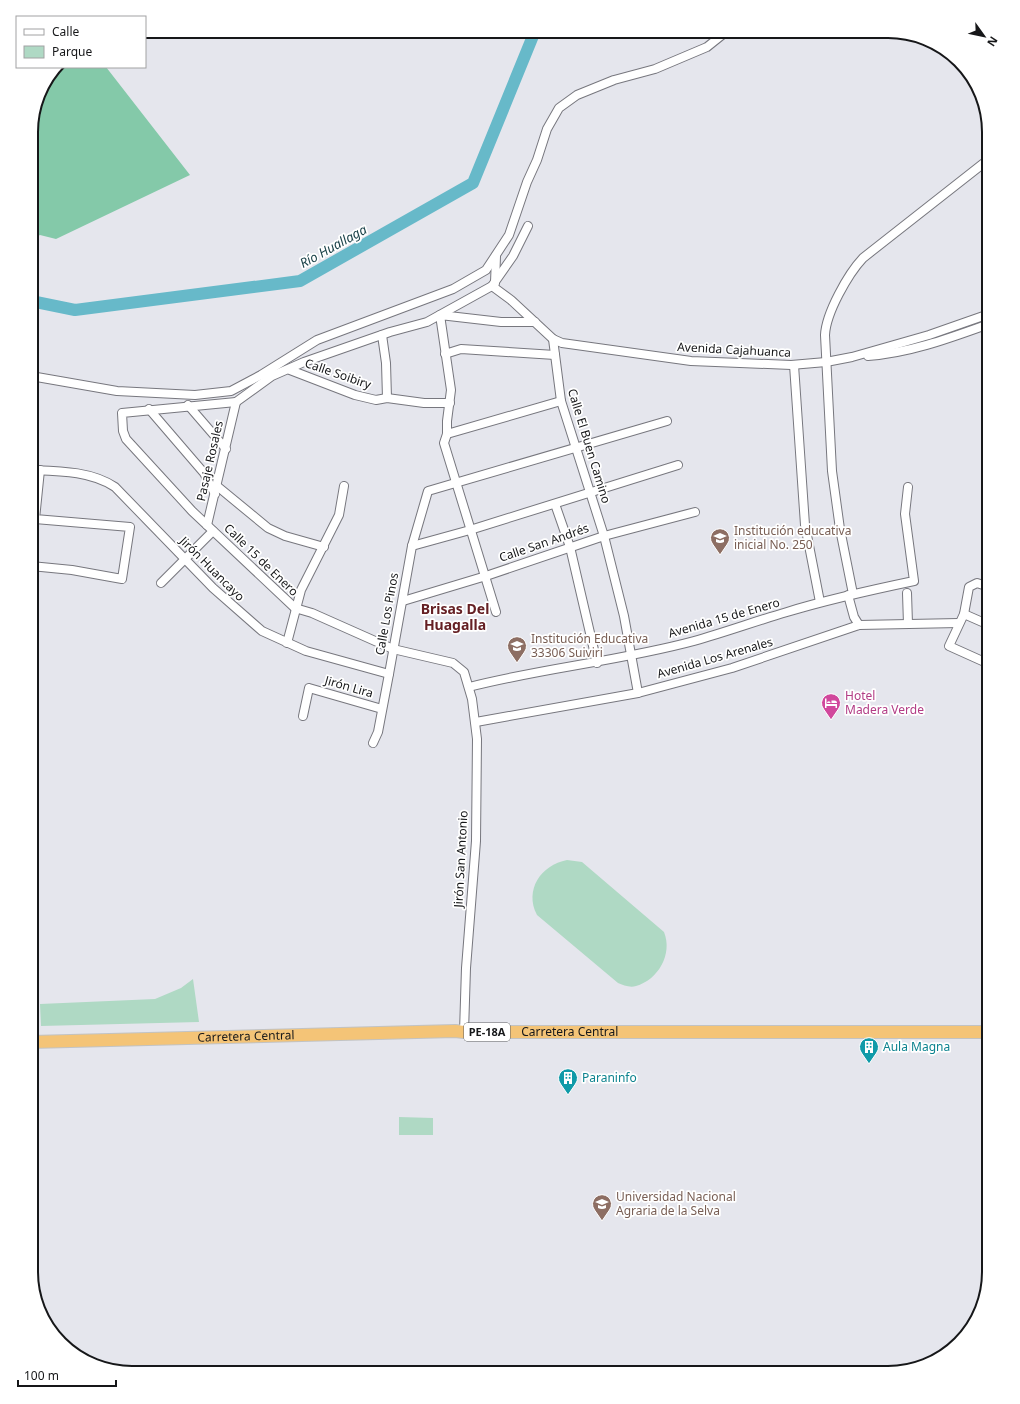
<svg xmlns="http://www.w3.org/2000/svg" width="1020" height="1404" viewBox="0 0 1020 1404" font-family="'Noto Sans',sans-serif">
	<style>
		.green { fill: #afd9c4 }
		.forest { fill: #84c9a9 }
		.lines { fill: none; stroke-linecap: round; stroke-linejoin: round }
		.river { stroke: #67b9c9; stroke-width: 12 }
		.minor-casing { stroke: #77777e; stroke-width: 10 }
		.highway-casing { stroke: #c2c3c3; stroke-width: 14 }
		.minor { stroke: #fff; stroke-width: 8 }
		.highway { stroke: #f4c477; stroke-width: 12 }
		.labels { text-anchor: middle; stroke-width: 3.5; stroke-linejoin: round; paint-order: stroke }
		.shield { fill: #fff; stroke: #5c5d5e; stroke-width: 1 }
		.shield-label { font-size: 11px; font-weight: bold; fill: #161719 }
		.street-label { font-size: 12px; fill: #161719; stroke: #fff }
		.education-label { font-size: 12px; fill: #785e54; stroke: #fff; text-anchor: start }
		.hotel-label { font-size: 12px; fill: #b23c85; stroke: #fff; text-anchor: start }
		.culture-label { font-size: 12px; fill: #0d838f; stroke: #fff; text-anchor: start }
		.water-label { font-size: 13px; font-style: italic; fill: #1b4249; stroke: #fff }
		.quarter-label { font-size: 14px; font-weight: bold; fill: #652024; stroke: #fff }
		.rim { fill: none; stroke: #161719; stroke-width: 2 }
	</style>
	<rect width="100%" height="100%" fill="#e5e6ed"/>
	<!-- green -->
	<g class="green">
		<path d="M567,860l15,2 82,70c9,22 -6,48 -28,54 -6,2 -13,-1 -18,-3l-81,-68c-13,-25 4,-50 30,-55z"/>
		<path d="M193,979l6,43 -158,4 -1,-22 115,-5 26,-11z"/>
		<path d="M399,1117l34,1v17h-34z"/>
	</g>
	<!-- forest -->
	<path class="forest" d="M57,67h49l84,108 -134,64 -16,-4 -9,5v-114l11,-39z"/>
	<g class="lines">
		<!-- river -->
		<path class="river" d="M31,301l44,9 225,-29 173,-98 62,-152"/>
		<defs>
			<g id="minor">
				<path d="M495,283l1,-27"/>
				<path d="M492,286l19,14 42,39 9,4 129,18 100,4 35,-3 26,-5 77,-22 60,-21"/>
				<path d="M382,335l4,28 1,35"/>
				<path d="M553,339l8,62 43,135 20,80 14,77"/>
				<path d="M445,354l16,-5 94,6"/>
				<path d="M868,356c42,-3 82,-18 121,-32"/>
				<path d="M794,365l11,160 15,77"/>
				<path d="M290,370l65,25 21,5 11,-2 37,5h26"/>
				<path d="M31,376l86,15 78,4 36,-4 30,-16 56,-35 136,-51 33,-19 23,-35 18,-53 10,-22 10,-31 12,-21 18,-13 37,-15 41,-11 52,-22 20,-16"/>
				<path d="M188,405l38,44"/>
				<path d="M149,409l55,64 11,21"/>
				<path d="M447,434l114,-33"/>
				<path d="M31,470c28,1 60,1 84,17l98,101 49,43 44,20 83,23"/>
				<path d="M217,486l51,42 17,8 39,11"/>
				<path d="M555,504l15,43 27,116"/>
				<path d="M207,525l29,-123"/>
				<path d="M412,546l58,-16 208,-65"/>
				<path d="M31,566l41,4 50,9 8,-52 -95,-8 5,-49"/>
				<path d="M161,583l52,-52"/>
				<path d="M907,593l1,31"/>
				<path d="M853,594l-13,-65 -8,-58 -7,-136c1,-22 23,-61 38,-77l126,-99"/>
				<path d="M848,595l6,22 5,8"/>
				<path d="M403,601l83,-25 118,-40 91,-24"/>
				<path d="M496,612l-52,-169 3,-9v-13l4,-31 -11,-75 61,7h34"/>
				<path d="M964,614l25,11"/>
				<path d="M287,643l14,-53 38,-75 5,-29"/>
				<path d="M989,664l-40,-18 15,-32 5,-27 8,-4 12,4"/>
				<path d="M469,687c74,-19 151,-26 225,-46 32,-9 62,-20 93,-29 42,-13 84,-22 127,-31l-9,-67 3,-27"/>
				<path d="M303,716l6,-28 73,21"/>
				<path d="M476,722l162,-29 94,-25 127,-43 100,-2"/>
				<path d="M373,743l5,-11 11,-58 23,-128 16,-55 239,-70"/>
				<path d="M464,1032l2,-64 10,-127 1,-102 -5,-40 -8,-27 -11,-9 -60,-14 -81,-36 -17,-5 -103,-97 -66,-72 -3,-8 -1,-18 114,-11 36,-26 32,-14 86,-30 37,-10 65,-36 21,-30 15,-30"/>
			</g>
			<g id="highway">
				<path id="s1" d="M31,1042l424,-11 9,1h525"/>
			</g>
		</defs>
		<!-- minor casing -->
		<use href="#minor" class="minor-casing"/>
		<!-- highway casing -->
		<use href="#highway" class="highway-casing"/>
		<!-- minor -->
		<use href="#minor" class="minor"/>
		<!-- highway -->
		<use href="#highway" class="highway"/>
	</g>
	<!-- icons -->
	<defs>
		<symbol id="school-pin" viewBox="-11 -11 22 30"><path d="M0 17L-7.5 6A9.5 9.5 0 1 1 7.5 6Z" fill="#8d6e63" stroke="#fff"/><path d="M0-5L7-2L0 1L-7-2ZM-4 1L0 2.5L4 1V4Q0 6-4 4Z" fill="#fff"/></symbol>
		<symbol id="hotel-pin" viewBox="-11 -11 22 30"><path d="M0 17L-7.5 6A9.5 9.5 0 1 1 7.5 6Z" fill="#d1479c" stroke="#fff"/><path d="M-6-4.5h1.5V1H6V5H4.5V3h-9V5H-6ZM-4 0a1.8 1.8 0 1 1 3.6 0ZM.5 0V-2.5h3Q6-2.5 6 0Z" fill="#fff"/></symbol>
		<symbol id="building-pin" viewBox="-11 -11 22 30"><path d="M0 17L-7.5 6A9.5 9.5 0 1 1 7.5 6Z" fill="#0f9aa8" stroke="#fff"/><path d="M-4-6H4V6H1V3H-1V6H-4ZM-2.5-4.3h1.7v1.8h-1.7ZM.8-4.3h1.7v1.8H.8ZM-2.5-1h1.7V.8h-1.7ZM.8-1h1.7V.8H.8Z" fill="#fff"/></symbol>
		<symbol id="university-pin" viewBox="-11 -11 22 30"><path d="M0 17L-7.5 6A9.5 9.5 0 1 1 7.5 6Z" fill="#8d6e63" stroke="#fff"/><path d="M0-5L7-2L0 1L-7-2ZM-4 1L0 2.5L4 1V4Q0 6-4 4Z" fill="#fff"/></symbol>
	</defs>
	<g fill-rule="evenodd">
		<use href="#school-pin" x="709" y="527" width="22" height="30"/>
		<use href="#school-pin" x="506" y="635" width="22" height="30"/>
		<use href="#hotel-pin" x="820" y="692" width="22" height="30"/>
		<use href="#building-pin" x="858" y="1036" width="22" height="30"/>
		<use href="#building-pin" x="557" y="1067" width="22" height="30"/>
		<use href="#university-pin" x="591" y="1193" width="22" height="30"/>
	</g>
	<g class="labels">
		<!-- shield labels -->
		<rect class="shield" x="464" y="1023" width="46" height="18" rx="3"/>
		<g class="shield-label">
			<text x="487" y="1036">PE-18A</text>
		</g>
		<!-- street labels -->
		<g class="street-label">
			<text transform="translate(734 350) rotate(3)" y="4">Avenida Cajahuanca</text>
			<text transform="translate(338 374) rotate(19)" y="4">Calle Soibiry</text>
			<text transform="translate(589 446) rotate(73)" y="4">Calle El Buen Camino</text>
			<text transform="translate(210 461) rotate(-77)" y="4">Pasaje Rosales</text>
			<text transform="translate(544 543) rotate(-19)" y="4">Calle San Andrés</text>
			<text transform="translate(261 560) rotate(44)" y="4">Calle 15 de Enero</text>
			<text transform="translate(212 569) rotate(45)" y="4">Jirón Huancayo</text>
			<text transform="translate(387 614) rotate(-80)" y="4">Calle Los Pinos</text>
			<text transform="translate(724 618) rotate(-16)" y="4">Avenida 15 de Enero</text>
			<text transform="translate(715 658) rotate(-16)" y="4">Avenida Los Arenales</text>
			<text transform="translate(349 687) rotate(16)" y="4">Jirón Lira</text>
			<text transform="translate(461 859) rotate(-87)" y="4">Jirón San Antonio</text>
			<text dy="4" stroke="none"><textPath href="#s1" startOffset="539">Carretera Central</textPath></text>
			<text dy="4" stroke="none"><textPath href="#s1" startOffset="215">Carretera Central</textPath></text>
		</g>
		<!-- education labels -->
		<g class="education-label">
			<text x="734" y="535">Institución educativa<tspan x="734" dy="14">inicial No. 250</tspan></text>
			<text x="531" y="643">Institución Educativa<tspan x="531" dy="14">33306 Suiviri</tspan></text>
			<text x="616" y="1201">Universidad Nacional<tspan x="616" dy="14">Agraria de la Selva</tspan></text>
		</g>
		<!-- hotel labels -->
		<g class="hotel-label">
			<text x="845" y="700">Hotel<tspan x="845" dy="14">Madera Verde</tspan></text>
		</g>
		<!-- culture labels -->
		<g class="culture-label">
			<text x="883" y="1051">Aula Magna</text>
			<text x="582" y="1082">Paraninfo</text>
		</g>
		<!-- water labels -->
		<g class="water-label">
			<text transform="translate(333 246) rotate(-29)" y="5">Río Huallaga</text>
		</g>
		<!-- quarter labels -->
		<g class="quarter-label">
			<text x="455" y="614">Brisas Del<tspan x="455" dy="16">Huagalla</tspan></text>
		</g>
	</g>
	<!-- crop -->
	<path d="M0 0H1020V1404H0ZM132 38H888A94 94 0 0 1 982 132V1272A94 94 0 0 1 888 1366H132A94 94 0 0 1 38 1272V132A94 94 0 0 1 132 38Z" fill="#fff" fill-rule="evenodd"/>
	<path class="rim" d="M132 38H888A94 94 0 0 1 982 132V1272A94 94 0 0 1 888 1366H132A94 94 0 0 1 38 1272V132A94 94 0 0 1 132 38Z"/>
	<!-- legend -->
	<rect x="16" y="16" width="130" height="52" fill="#ffffff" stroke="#a2a2a3"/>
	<rect x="24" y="29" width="20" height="6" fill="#ffffff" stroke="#a2a2a3"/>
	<text x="52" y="36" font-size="12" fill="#161719">Calle</text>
	<rect x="24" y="46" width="20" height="12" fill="#afd9c4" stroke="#a2a2a3"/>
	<text x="52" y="56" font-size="12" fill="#161719">Parque</text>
	<!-- north arrow -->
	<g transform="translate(984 36) rotate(123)" stroke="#ffffff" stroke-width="3" paint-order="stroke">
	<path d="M0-3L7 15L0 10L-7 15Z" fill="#161719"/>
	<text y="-6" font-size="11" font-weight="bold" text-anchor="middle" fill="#161719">N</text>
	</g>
	<!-- scale -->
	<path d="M18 1380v6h98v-6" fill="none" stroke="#161719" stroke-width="2"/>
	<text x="24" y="1380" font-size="12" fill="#161719" stroke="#ffffff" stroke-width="3" paint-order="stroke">100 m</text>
</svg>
